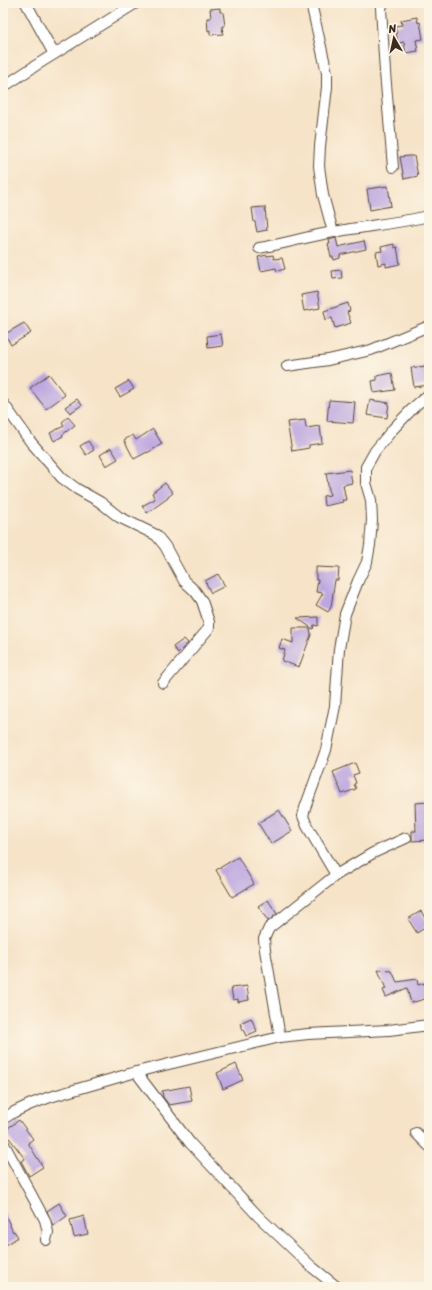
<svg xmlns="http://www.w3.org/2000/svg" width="432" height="1290" viewBox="0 0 432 1290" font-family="Sriracha,sans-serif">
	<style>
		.building { fill: #bda7e0 }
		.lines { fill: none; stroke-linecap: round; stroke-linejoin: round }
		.street-casing { stroke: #574638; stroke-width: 12 }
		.street { stroke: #fff; stroke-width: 10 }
	</style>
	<rect width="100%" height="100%" fill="#fcf5e5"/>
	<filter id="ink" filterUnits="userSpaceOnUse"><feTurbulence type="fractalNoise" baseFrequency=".025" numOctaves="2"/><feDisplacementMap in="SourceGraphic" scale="8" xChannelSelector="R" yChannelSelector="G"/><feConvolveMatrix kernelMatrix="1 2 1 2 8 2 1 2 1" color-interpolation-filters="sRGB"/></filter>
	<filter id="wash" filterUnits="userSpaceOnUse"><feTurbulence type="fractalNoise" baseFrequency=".012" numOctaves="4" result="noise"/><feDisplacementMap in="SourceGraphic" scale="16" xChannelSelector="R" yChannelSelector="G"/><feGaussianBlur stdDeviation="0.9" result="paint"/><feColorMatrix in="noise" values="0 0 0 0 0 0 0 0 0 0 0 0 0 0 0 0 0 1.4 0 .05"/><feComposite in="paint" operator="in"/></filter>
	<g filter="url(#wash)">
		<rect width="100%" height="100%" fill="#f6e3c8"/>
		<g id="blocks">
			<!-- building -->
			<g class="building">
				<path d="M220,8v4h3l2,14h-3l1,8 -13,1v-5l-2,1 -1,-13h4l-1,-9z"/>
				<path d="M417,17l1,6 2,-1 3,17 -7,1 2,11 -12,2 -2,-11 -6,1 -3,-17 7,-1 -1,-5z"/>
				<path d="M409,156h5l4,20 -14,3 -4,-22z"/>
				<path d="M388,186l3,20 -21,4 -3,-21z"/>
				<path d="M265,207l2,23 -10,2 -2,-10h-1l-2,-14z"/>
				<path d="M336,238l2,9 26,-6 2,8 -26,6v3l-6,2 -1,-3h-2l-3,-13h2l-1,-4z"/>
				<path d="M394,244v4l3,-1 3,17 -14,3v-4l-8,2 -2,-13 6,-1 -1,-4z"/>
				<path d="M267,255v1l6,-1 1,4 8,-1 3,11 -8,2 -1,-3 -15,3 -3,-14z"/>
				<path d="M341,270l1,8 -9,1 -1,-8z"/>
				<path d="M317,292l3,16 -16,3 -3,-16z"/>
				<path d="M348,303l2,8 -3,1 4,11 -16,5 -3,-10 -6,2 -2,-9z"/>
				<path d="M24,323l7,10 -20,12 -6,-11z"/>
				<path d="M221,334l2,12 -15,2 -1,-12z"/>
				<path d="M426,366l1,4h2v8l-1,1 1,6 -15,2 -3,-19z"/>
				<path d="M392,373l3,17 -21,3 -2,-12 5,-1v-4z"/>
				<path d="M49,374l16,21 -19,14 -16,-21z"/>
				<path d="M129,381l5,8 -14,8 -5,-8z"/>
				<path d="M77,399l5,6 -12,8 -5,-6z"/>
				<path d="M329,400l26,2 -2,21 -26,-2z"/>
				<path d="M370,400l19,3 -2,15 -20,-3z"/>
				<path d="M68,417l7,8 -13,10 1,1 -9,5 -4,-8 14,-7 -2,-4z"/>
				<path d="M305,420l1,8 14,-2 2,17 -13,2v3l-17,3 -5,-29z"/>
				<path d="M153,429l9,15 -15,9v-1l-13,7 -10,-19 9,-5 3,5z"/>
				<path d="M88,441l6,9 -8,5 -6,-9z"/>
				<path d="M111,448l7,11 -12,7 -6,-11z"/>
				<path d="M350,470l2,13 -9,2 3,15h-4l1,2 -19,4 -1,-10 7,-1 -4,-22z"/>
				<path d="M165,483l8,10 -5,4v1l-21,15 -5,-7 13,-7 -3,-6z"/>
				<path d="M316,567l23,1 -1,12h-3l-4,27 -3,5 -12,-7 7,-12 -7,-1 2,-12h-2z"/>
				<path d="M218,574l7,12 -14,7 -6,-12z"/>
				<path d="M318,617v9l-4,-1 -1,4 -16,-11z"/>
				<path d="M293,628h17l1,7 -12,32 -17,-6 3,-11 -6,-2 3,-9 11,4z"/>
				<path d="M184,639l4,4 -10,10 -5,-6z"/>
				<path d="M355,763l4,10 -6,2 3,8 -2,1 2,5 -14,5 -9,-22z"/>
				<path d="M429,802v38l-17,1v-10h4l-1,-28z"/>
				<path d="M279,810l13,21 -21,13 -13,-21z"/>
				<path d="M238,857l16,27 -22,13 -16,-27z"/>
				<path d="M268,900l9,14 -9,7 -10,-15z"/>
				<path d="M421,911l8,14 -12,8 -9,-14z"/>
				<path d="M378,970l14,1 5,11 20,-3 1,6 6,-2 4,15 -17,5 -4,-15 -21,9 -3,-7 3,-1z"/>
				<path d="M247,986l2,14 -11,2v-3l-5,1 -2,-12z"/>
				<path d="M251,1018l6,13 -11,5 -6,-13z"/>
				<path d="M236,1064l7,16 -20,9 -6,-16z"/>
				<path d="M189,1086l3,15 -23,4 -6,-8 -1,-6z"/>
				<path d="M19,1120l14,19 -5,4 15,24 -14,9 -8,-15 4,-2 -21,-28z"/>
				<path d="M59,1203l8,13 -14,10 -6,-15z"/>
				<path d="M3,1210l10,22 1,-1 4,6 -15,10z"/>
				<path d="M84,1216l4,18 -14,3 -4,-17z"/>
			</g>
		</g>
	</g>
	<g filter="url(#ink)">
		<use href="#blocks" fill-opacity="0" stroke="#574638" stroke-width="1"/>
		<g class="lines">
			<defs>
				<g id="street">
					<path d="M26,3l28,51"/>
					<path d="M311,3l16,70v14l-7,59 -1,20 4,29 10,37"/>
					<path d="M383,3l-2,5 4,64 8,95"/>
					<path d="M3,87l32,-21 101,-63"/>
					<path d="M259,248c25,-4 50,-12 75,-16 32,-6 64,-9 95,-16"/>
					<path d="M287,366l41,-6 43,-10 58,-24"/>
					<path d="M3,403l27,38 32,37 15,11 23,13 19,15 37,18 9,11 19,35 11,10 7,10 7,21v6l-46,55"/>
					<path d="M336,875l-29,-49 -4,-10 2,-8 21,-58 9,-44 4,-57 6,-35 13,-33 9,-19 3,-17 2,-25 -1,-20 -5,-17v-16l9,-16 18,-22 22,-23 14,-12"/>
					<path d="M280,1037l-15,-87 -1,-11 5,-11 67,-53 37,-22 33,-15"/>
					<path d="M136,1072l54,71 69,74 53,50 25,20"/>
					<path d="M3,1119l11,-7 17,-8 19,-7 86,-25 144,-35 28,-3 81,-4 40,-5"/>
					<path d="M416,1133l13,13"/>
					<path d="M3,1142l42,78 3,12 -2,8"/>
				</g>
			</defs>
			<!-- street casing -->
			<use href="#street" class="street-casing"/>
			<!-- street -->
			<use href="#street" class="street"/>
		</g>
	</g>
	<!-- margin -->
	<rect width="432" height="1290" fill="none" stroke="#fcf5e5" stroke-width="16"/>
	<!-- north arrow -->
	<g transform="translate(394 38) rotate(351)" stroke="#fcf5e5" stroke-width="3" paint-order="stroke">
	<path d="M0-3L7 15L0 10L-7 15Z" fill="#3b2a1e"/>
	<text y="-6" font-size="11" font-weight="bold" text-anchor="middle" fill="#3b2a1e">N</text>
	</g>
</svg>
